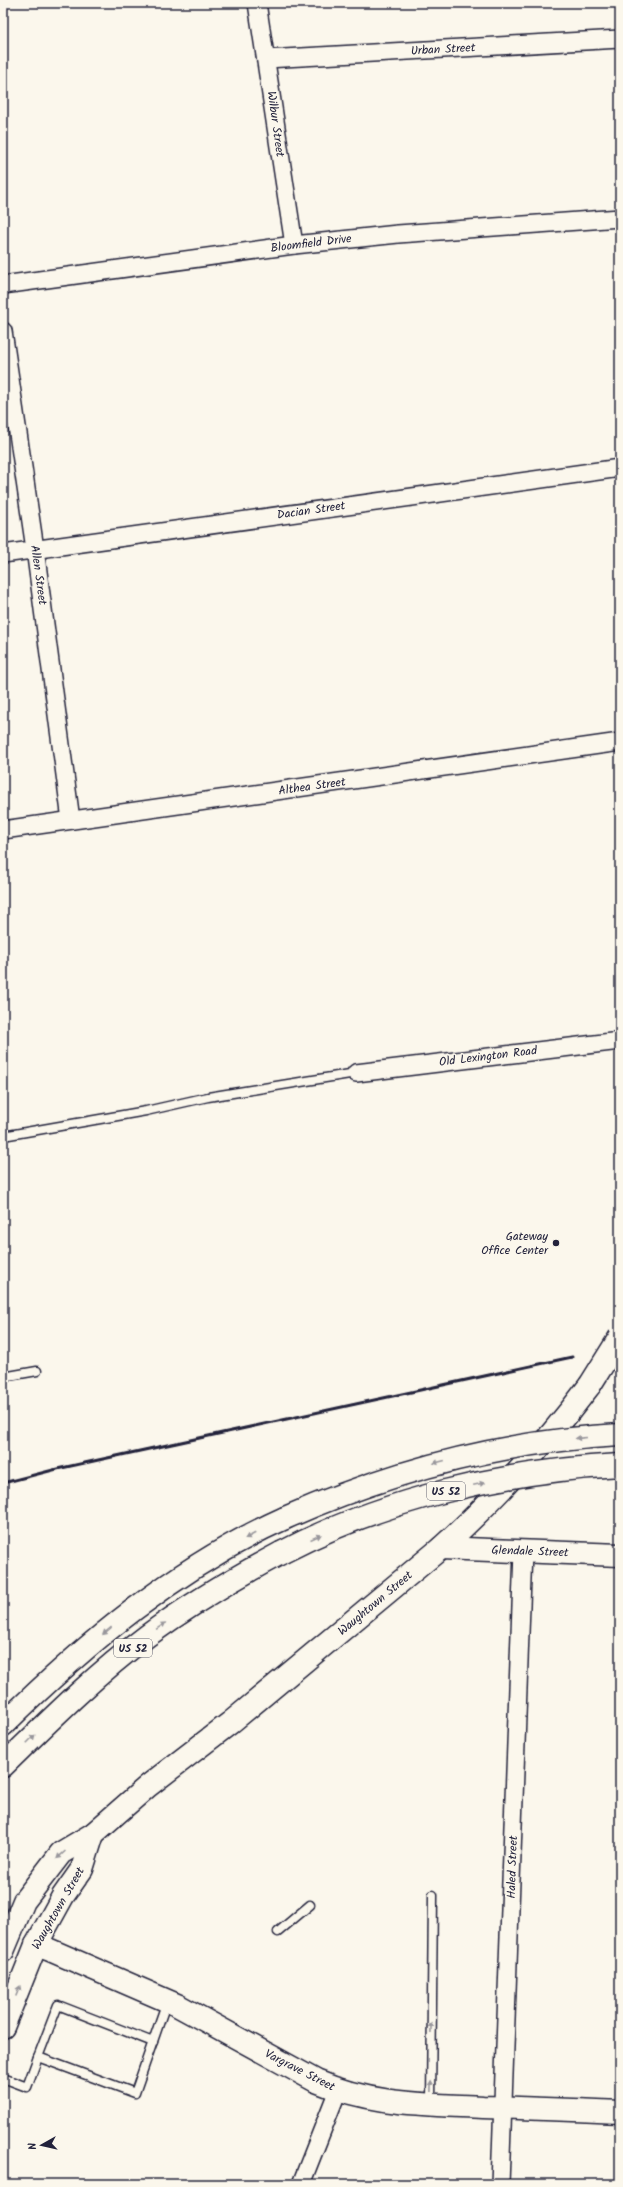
<svg xmlns="http://www.w3.org/2000/svg" width="623" height="2187" viewBox="0 0 623 2187" font-family="Kalam,sans-serif">
	<style>
		.lines { fill: none; stroke-linecap: round; stroke-linejoin: round }
		.lane-casing { stroke: #22223b; stroke-width: 11 }
		.street-casing { stroke: #22223b; stroke-width: 20 }
		.secondary-casing { stroke: #22223b; stroke-width: 25 }
		.primary-casing { stroke: #22223b; stroke-width: 25 }
		.highway-casing { stroke: #22223b; stroke-width: 25 }
		.lane { stroke: #fbf7ec; stroke-width: 8 }
		.street { stroke: #fbf7ec; stroke-width: 17 }
		.secondary { stroke: #fbf7ec; stroke-width: 22 }
		.primary { stroke: #fbf7ec; stroke-width: 22 }
		.highway { stroke: #fbf7ec; stroke-width: 22 }
		.rail { stroke: #22223b; stroke-width: 3 }
		.primary-bridge-casing { stroke: #22223b; stroke-width: 25; stroke-linecap: butt }
		.highway-bridge-casing { stroke: #22223b; stroke-width: 25; stroke-linecap: butt }
		.primary-bridge { stroke: #fbf7ec; stroke-width: 22 }
		.highway-bridge { stroke: #fbf7ec; stroke-width: 22 }
		.oneway { fill: #99979c }
		.poi-dot { fill: #22223b; stroke: #fbf7ec; stroke-width: 1.5 }
		.labels { text-anchor: middle; stroke-width: 3; stroke-linejoin: round; paint-order: stroke }
		.shield { fill: #fbf7ec; stroke: #636270; stroke-width: 1 }
		.shield-label { font-size: 11px; font-weight: bold; fill: #22223b }
		.street-label { font-size: 12px; fill: #22223b; stroke: #fbf7ec }
		.poi-label { font-size: 12px; fill: #22223b; stroke: #fbf7ec; text-anchor: end }
	</style>
	<rect width="100%" height="100%" fill="#fbf7ec"/>
	<filter id="ink" filterUnits="userSpaceOnUse"><feTurbulence type="fractalNoise" baseFrequency=".025" numOctaves="2"/><feDisplacementMap in="SourceGraphic" scale="8" xChannelSelector="R" yChannelSelector="G"/><feConvolveMatrix kernelMatrix="1 2 1 2 8 2 1 2 1" color-interpolation-filters="sRGB"/></filter>
	<g filter="url(#ink)">
		<g class="lines">
			<defs>
				<g id="lane">
					<path d="M3,1136l143,-25 62,-14 148,-24"/>
					<path d="M3,1377l34,-6"/>
					<path d="M278,1932l32,-27"/>
					<path d="M38,2057l20,-52 95,37"/>
					<path d="M3,2078l24,9 11,-30 97,36 32,-92"/>
					<path d="M431,2104l2,-209"/>
				</g>
				<g id="street">
					<path d="M257,3l37,242"/>
					<path d="M266,59l354,-20"/>
					<path d="M3,285l291,-40 104,-11 222,-16"/>
					<path d="M3,331l32,218 36,271"/>
					<path d="M3,554l617,-86"/>
					<path d="M3,830l617,-88"/>
					<path d="M356,1073l264,-32"/>
					<path d="M301,2184l37,-94"/>
					<path d="M500,2184l23,-633"/>
				</g>
				<g id="secondary">
					<path d="M441,1548l179,7"/>
					<path d="M36,1945l14,5 127,55 139,76c56,24 108,23 167,26 46,1 91,3 137,5"/>
				</g>
				<g id="primary">
					<path d="M3,1951l21,-50 37,-48 32,-19 55,-48 82,-63 211,-175c55,-50 104,-103 149,-163"/>
					<path d="M3,2027l33,-82 27,-49 19,-27 11,-35"/>
				</g>
				<g id="highway">
					<path d="M3,1725c83,-82 175,-159 282,-207"/>
					<path d="M3,1766c46,-45 92,-91 144,-130 42,-31 87,-58 134,-83"/>
				</g>
			</defs>
			<!-- lane casing -->
			<use href="#lane" class="lane-casing"/>
			<!-- street casing -->
			<use href="#street" class="street-casing"/>
			<!-- secondary casing -->
			<use href="#secondary" class="secondary-casing"/>
			<!-- primary casing -->
			<use href="#primary" class="primary-casing"/>
			<!-- highway casing -->
			<use href="#highway" class="highway-casing"/>
			<!-- lane -->
			<use href="#lane" class="lane"/>
			<!-- street -->
			<use href="#street" class="street"/>
			<!-- secondary -->
			<use href="#secondary" class="secondary"/>
			<!-- primary -->
			<use href="#primary" class="primary"/>
			<!-- highway -->
			<use href="#highway" class="highway"/>
			<!-- rail -->
			<path class="rail" d="M3,1483l54,-14 515,-112"/>
			<defs>
				<path id="primary-bridge" d="M590,1385l30,-48"/>
				<g id="highway-bridge">
					<path d="M285,1518c106,-47 218,-77 335,-83"/>
					<path d="M281,1553c103,-54 223,-82 339,-88"/>
				</g>
			</defs>
			<!-- primary-bridge casing -->
			<use href="#primary-bridge" class="primary-bridge-casing"/>
			<!-- highway-bridge casing -->
			<use href="#highway-bridge" class="highway-bridge-casing"/>
			<!-- primary-bridge -->
			<use href="#primary-bridge" class="primary-bridge"/>
			<!-- highway-bridge -->
			<use href="#highway-bridge" class="highway-bridge"/>
		</g>
		<!-- one-way arrows -->
		<defs><path id="oneway-solid" d="M-6-.8H1V-3.2L6.5 0L1 3.2V.8H-6Z"/></defs>
		<g class="oneway">
			<use href="#oneway-solid" transform="translate(581 1438) rotate(175)"/>
			<use href="#oneway-solid" transform="translate(439 1462) rotate(166)"/>
			<use href="#oneway-solid" transform="translate(479 1484) rotate(-12)"/>
			<use href="#oneway-solid" transform="translate(250 1536) rotate(152)"/>
			<use href="#oneway-solid" transform="translate(316 1537) rotate(-24)"/>
			<use href="#oneway-solid" transform="translate(161 1626) rotate(-35)"/>
			<use href="#oneway-solid" transform="translate(107 1631) rotate(140)"/>
			<use href="#oneway-solid" transform="translate(31 1739) rotate(-45)"/>
			<use href="#oneway-solid" transform="translate(61 1855) rotate(138)"/>
			<use href="#oneway-solid" transform="translate(18 1991) rotate(-68)"/>
			<use href="#oneway-solid" transform="translate(431 2028) rotate(-89)"/>
			<use href="#oneway-solid" transform="translate(431 2086) rotate(-89)"/>
		</g>
	</g>
	<!-- markers -->
	<circle class="poi-dot" cx="556" cy="1243" r="4"/>
	<g class="labels">
		<!-- shield labels -->
		<g class="shield">
			<rect x="427" y="1482" width="38" height="18" rx="3"/>
			<rect x="114" y="1639" width="38" height="18" rx="3"/>
		</g>
		<g class="shield-label">
			<text x="446" y="1495">US 52</text>
			<text x="133" y="1652">US 52</text>
		</g>
		<!-- street labels -->
		<g class="street-label">
			<text transform="translate(443 49) rotate(-3)" y="4">Urban Street</text>
			<text transform="translate(276 124) rotate(82)" y="4">Wilbur Street</text>
			<text transform="translate(311 243) rotate(-7)" y="4">Bloomfield Drive</text>
			<text transform="translate(311 510) rotate(-8)" y="4">Dacian Street</text>
			<text transform="translate(39 575) rotate(82)" y="4">Allen Street</text>
			<text transform="translate(312 786) rotate(-8)" y="4">Althea Street</text>
			<text transform="translate(488 1056) rotate(-7)" y="4">Old Lexington Road</text>
			<text transform="translate(530 1551) rotate(2)" y="4">Glendale Street</text>
			<text transform="translate(375 1603) rotate(-40)" y="4">Waughtown Street</text>
			<text transform="translate(512 1867) rotate(-88)" y="4">Haled Street</text>
			<text transform="translate(58 1908) rotate(-60)" y="4">Waughtown Street</text>
			<text transform="translate(300 2070) rotate(27)" y="4">Vargrave Street</text>
		</g>
		<!-- poi labels -->
		<g class="poi-label">
			<text x="548" y="1240">Gateway<tspan x="548" dy="14">Office Center</tspan></text>
		</g>
	</g>
	<!-- margin -->
	<rect width="623" height="2187" fill="none" stroke="#fbf7ec" stroke-width="16"/>
	<rect x="8" y="8" width="607" height="2171" fill="none" stroke="#22223b" stroke-width="1.5" filter="url(#ink)"/>
	<!-- north arrow -->
	<g transform="translate(42 2145) rotate(262)" stroke="#fbf7ec" stroke-width="3" paint-order="stroke">
	<path d="M0-3L7 15L0 10L-7 15Z" fill="#22223b"/>
	<text y="-6" font-size="11" font-weight="bold" text-anchor="middle" fill="#22223b">N</text>
	</g>
</svg>
